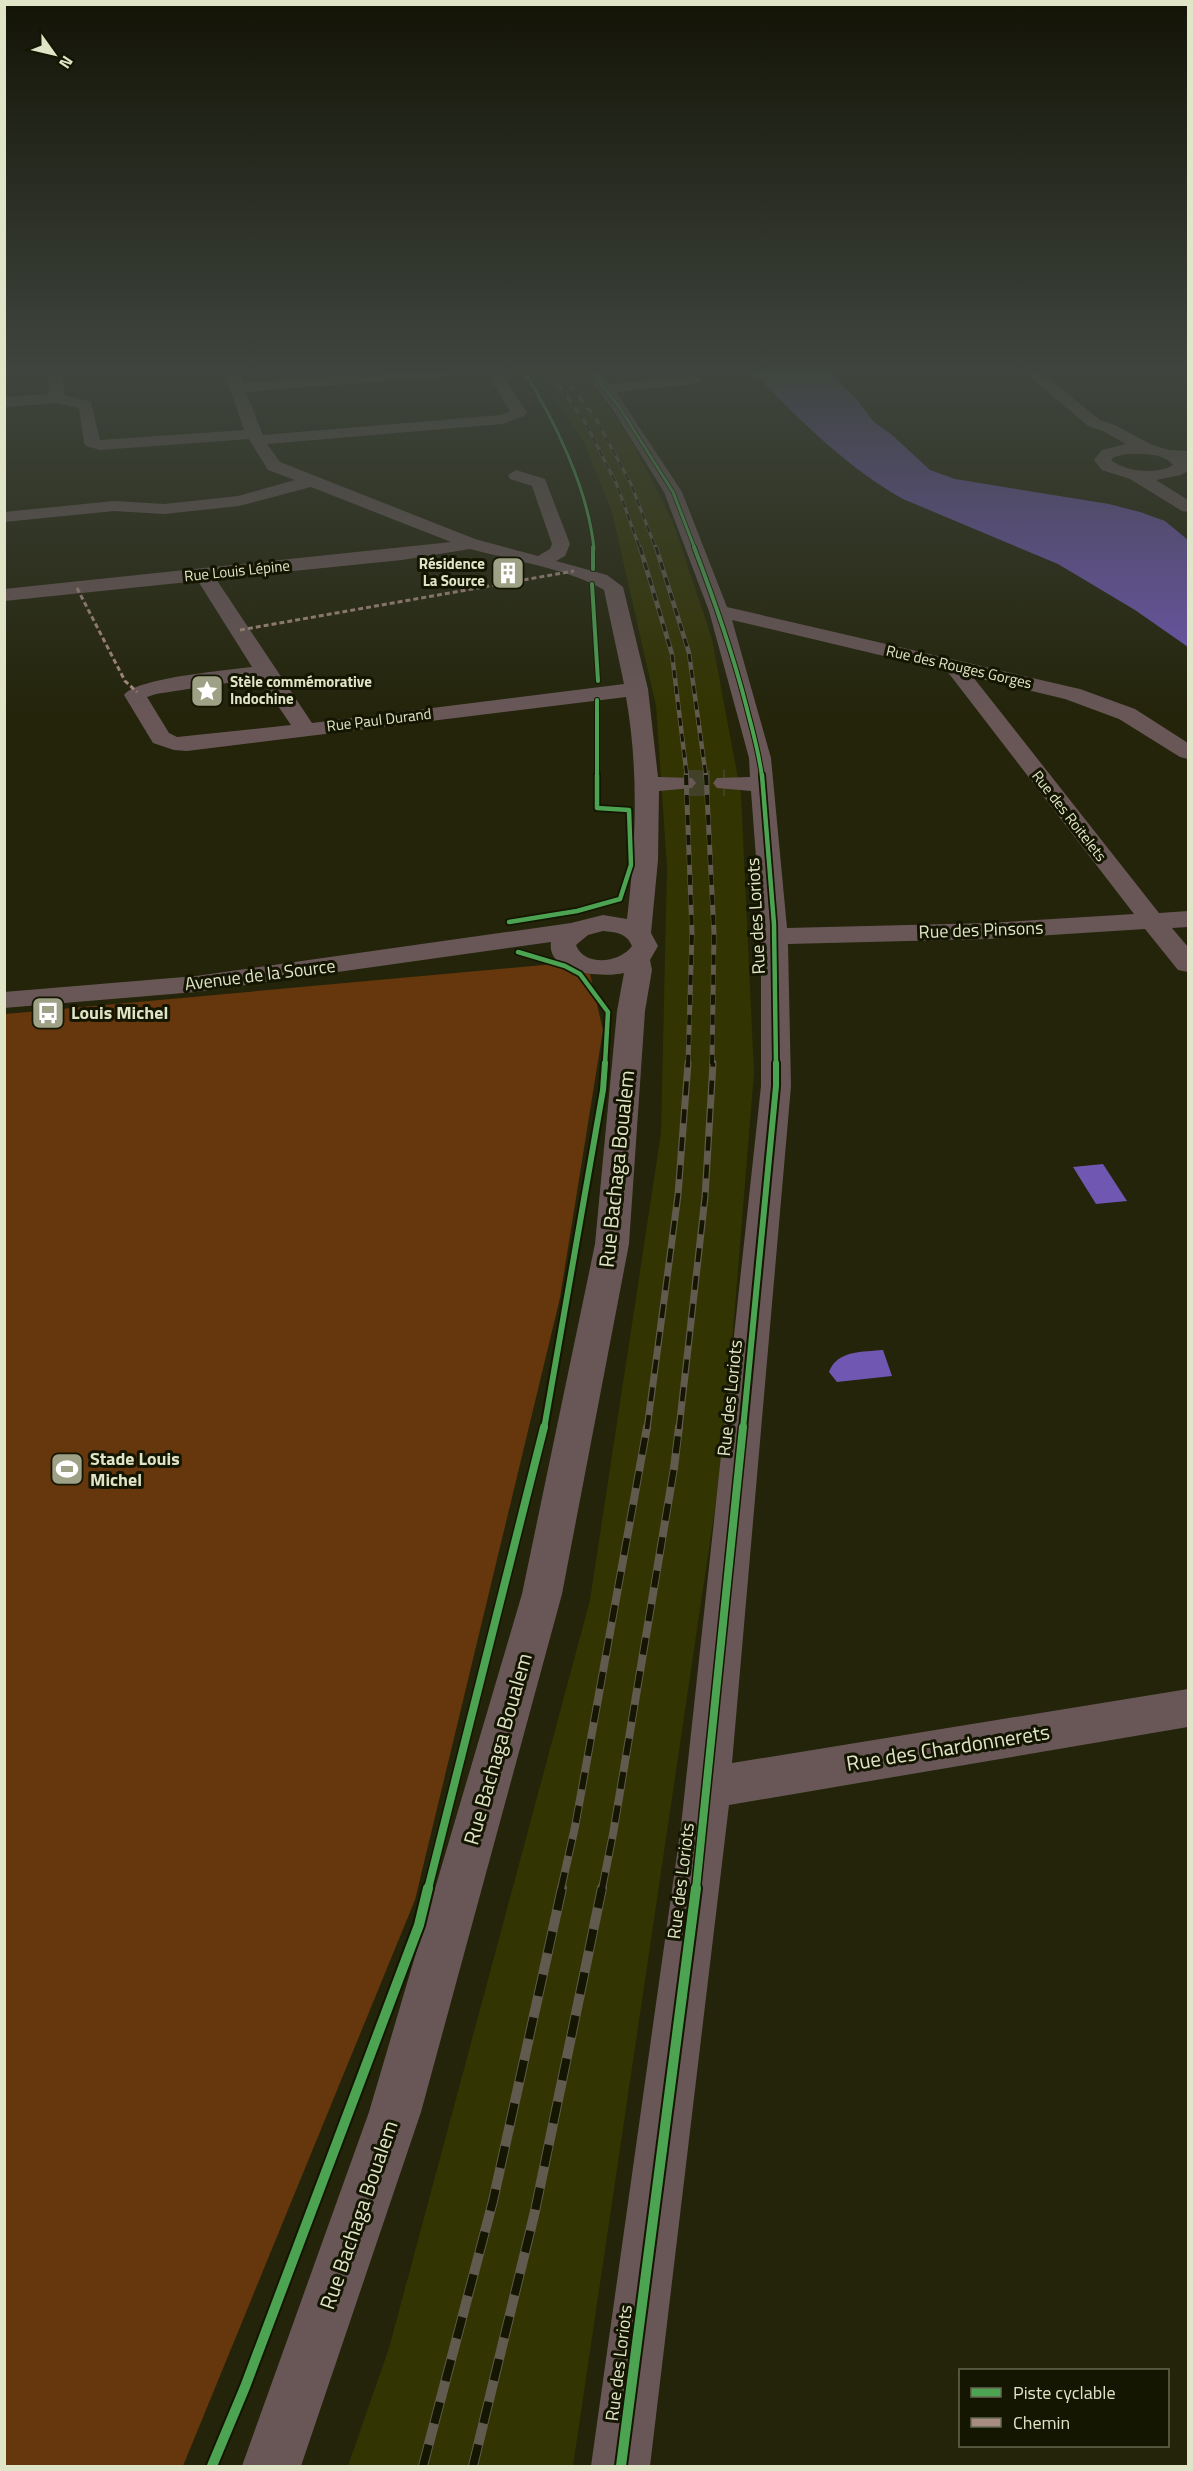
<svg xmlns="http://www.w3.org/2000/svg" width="1193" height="2471" viewBox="0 0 1193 2471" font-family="'Titillium Web',sans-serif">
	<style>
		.built { fill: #323401 }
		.green { fill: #66360d }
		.water { fill: #6f57b2 }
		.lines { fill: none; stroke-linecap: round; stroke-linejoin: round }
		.minor-tunnel { stroke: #404126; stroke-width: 26; stroke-dasharray: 26 13; stroke-linecap: butt }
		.minor { fill: #695758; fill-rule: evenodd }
		.tertiary { fill: #695758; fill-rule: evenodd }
		.rail-far5-casing { stroke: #615a4f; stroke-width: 3 }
		.rail-far4-casing { stroke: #615a4f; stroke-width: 4.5 }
		.rail-far3-casing { stroke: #615a4f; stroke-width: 5 }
		.rail-far2-casing { stroke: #615a4f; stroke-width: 7 }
		.rail-far1-casing { stroke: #615a4f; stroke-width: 8 }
		.rail-casing { stroke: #615a4f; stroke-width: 10 }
		.rail-far5 { stroke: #141601; stroke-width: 2; stroke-dasharray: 7; stroke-linecap: butt }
		.rail-far4 { stroke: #141601; stroke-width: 3; stroke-dasharray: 8; stroke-linecap: butt }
		.rail-far3 { stroke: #141601; stroke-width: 4; stroke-dasharray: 10; stroke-linecap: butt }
		.rail-far2 { stroke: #141601; stroke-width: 4.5; stroke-dasharray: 14; stroke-linecap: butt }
		.rail-far1 { stroke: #141601; stroke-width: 6; stroke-dasharray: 17; stroke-linecap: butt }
		.rail { stroke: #141601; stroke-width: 8; stroke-dasharray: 22; stroke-linecap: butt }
		.quiet { stroke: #a88b81; stroke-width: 3; stroke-dasharray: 5 3; stroke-linecap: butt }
		.cycleway-far5-casing { stroke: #141601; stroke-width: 4.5 }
		.cycleway-far4-casing { stroke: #141601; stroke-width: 6 }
		.cycleway-far3-casing { stroke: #141601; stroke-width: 8 }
		.cycleway-far2-casing { stroke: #141601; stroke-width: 10 }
		.cycleway-far1-casing { stroke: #141601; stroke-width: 11 }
		.cycleway-casing { stroke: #141601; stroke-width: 14 }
		.cycleway-far5 { stroke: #4ca352; stroke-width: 3 }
		.cycleway-far4 { stroke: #4ca352; stroke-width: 4 }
		.cycleway-far3 { stroke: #4ca352; stroke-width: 4.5 }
		.cycleway-far2 { stroke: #4ca352; stroke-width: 6 }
		.cycleway-far1 { stroke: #4ca352; stroke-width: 8 }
		.cycleway { stroke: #4ca352; stroke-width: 10 }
		.labels { text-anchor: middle; stroke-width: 6; stroke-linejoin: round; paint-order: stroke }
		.far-poi-label { font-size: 15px; font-weight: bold; fill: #e1e5c7; stroke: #141601; text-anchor: end }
		.far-street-label { font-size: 15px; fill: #e1e5c7; stroke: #141601 }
		.street-label { font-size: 18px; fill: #e1e5c7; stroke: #141601 }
		.poi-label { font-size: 18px; font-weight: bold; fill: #e1e5c7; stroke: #141601; text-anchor: start }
		.near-street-label { font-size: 21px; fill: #e1e5c7; stroke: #141601 }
	</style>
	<rect width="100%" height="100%" fill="#23240a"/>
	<!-- built -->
	<path class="built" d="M532,368h50l49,72 42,82 39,117 29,155 13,279 -31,381 -150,1012h-225l41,-118 201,-748 71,-467 6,-265 -11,-162 -44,-194 -29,-71z"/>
	<!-- green -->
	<path class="green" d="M587,961l16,69 -43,268 -145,602 -232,566h-178v-1452z"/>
	<!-- water -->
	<g class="water">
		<path d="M749,368h77l30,31 18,23 17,12 39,36 25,9 154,25 31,8 25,9 23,19v107l-53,-37 -77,-46 -155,-65c-59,-33 -107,-83 -154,-131z"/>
		<path d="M1103,1164l24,37 -31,3 -23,-37z"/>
		<path d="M883,1350l9,26 -55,6 -8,-10c8,-22 34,-20 54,-22z"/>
	</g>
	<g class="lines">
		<!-- minor-tunnel -->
		<path class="minor-tunnel" d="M684,783h41"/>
		<!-- minor -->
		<g class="minor">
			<path d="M48,368h14l2,27 27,7 9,38 144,-10 -21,-62h14l6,15 190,-15h65l29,45 -3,3 -22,8 -235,20 13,18 195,77 63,17 12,-7 2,-5 -20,-58 -22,-7 -2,-4 8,-5 29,9 25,65 -5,12 -9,5 51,14 16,12 25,102 10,88 34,1 4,5 -4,5 -33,3 -1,69 -7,73 7,13 -8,14 2,10 -7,41 -16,233 -67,350 -141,518 -120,354h-59l127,-354 153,-518 73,-350 22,-233 7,-38c-21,5 -78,1 -73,-31l-355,50 -192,16v-16l192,-16 375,-53 32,-8 24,4c9,-74 12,-148 -1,-222l-439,54 -13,-1 -21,-7 -29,-48c12,-17 104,-25 128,-28l-54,-86 -194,20v-12l447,-47 -140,-55 -72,19 -75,8 -50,-3 -110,11v-10l110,-11 50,3 74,-8 57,-16 -27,-10 -19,-31 -149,11 -14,-4 -2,-3 -5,-35 -22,-5 -53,4v-10l45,-3zM487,373l23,38 -10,4 -237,20 -17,-43zM470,549c37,10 103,21 134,41l20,94 -312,39 -96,-144 186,-19zM259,678l32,47 -114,12 -8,-4 -22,-36 9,-3zM603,931c12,1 24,2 29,15 -12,17 -48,21 -56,-1l12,-10z"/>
			<path d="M582,368h15l12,16 85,-8 7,4 -7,4 -78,8 66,100 45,115 353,82 55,20 53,34v16l-8,-2 -61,-38 -54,-20 -92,-22 186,236 29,-2v16l-16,1 16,19v25l-10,-2 -33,-41 -157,10 -200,5 3,142 -59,677 456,-74v38l-459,78 -79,661h-59l90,-640 80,-740v-162l-10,-133 -34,-3 -4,-5 4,-5 33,-1 -1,-19 -40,-147 -45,-119 -51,-82zM732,620l215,51 187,243 -146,9 -201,5 -16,-170z"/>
			<path d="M1171,450l17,1v10l-23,-3 -2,-3 2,-3z"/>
		</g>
		<!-- tertiary -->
		<path class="tertiary" d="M1020,368h16l64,52 15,5 37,20 27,8 9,10v8l-7,4 -25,5 32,20v12l-6,-1 -52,-32 -28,-9 -8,-10 8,-10 24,-6 -23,-13 -15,-5zM1126,454c16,0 37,-2 47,11 -17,10 -47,7 -62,-5l3,-3z"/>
		<defs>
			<g id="rail-far5">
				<path d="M546,368l38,52 33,65 23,64"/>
				<path d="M558,368l38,51 35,65 25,65"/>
			</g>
			<g id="rail-far4">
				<path d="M640,547l32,107 15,123"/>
				<path d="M656,547l33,106 17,124"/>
			</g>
			<g id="rail-far3">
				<path d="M686,775l6,158 -4,131"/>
				<path d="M706,775l8,158 -2,131"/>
			</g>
			<g id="rail-far2">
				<path d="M647,1429l31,-234 10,-132"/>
				<path d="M679,1429l26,-232 8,-134"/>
			</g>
			<g id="rail-far1">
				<path d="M561,1889l14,-62 72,-400"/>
				<path d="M602,1889l11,-55 61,-366 5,-41"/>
			</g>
			<g id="rail">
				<path d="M423,2466l70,-265 69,-313"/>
				<path d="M473,2466l62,-255 67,-323"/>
			</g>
		</defs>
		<!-- rail-far5 casing -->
		<use href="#rail-far5" class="rail-far5-casing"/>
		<!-- rail-far4 casing -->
		<use href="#rail-far4" class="rail-far4-casing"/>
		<!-- rail-far3 casing -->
		<use href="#rail-far3" class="rail-far3-casing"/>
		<!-- rail-far2 casing -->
		<use href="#rail-far2" class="rail-far2-casing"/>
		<!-- rail-far1 casing -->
		<use href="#rail-far1" class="rail-far1-casing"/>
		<!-- rail casing -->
		<use href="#rail" class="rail-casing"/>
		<!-- rail-far5 -->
		<use href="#rail-far5" class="rail-far5"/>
		<!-- rail-far4 -->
		<use href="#rail-far4" class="rail-far4"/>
		<!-- rail-far3 -->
		<use href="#rail-far3" class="rail-far3"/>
		<!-- rail-far2 -->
		<use href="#rail-far2" class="rail-far2"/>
		<!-- rail-far1 -->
		<use href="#rail-far1" class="rail-far1"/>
		<!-- rail -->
		<use href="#rail" class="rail"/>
		<!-- quiet -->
		<g class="quiet">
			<path d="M77,588l48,93 12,11"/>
			<path d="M240,630l334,-59"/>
		</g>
		<defs>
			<g id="cycleway-far5">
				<path d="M522,368c32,51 66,120 72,181"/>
				<path d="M589,368l31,40 53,84 22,57"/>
			</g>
			<g id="cycleway-far4">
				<path d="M694,547c20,52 38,104 52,158 6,24 13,47 16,72"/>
				<path d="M593,569v-22"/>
				<path d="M592,584l6,97"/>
				<path d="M597,700v77"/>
			</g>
			<g id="cycleway-far3">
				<path d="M762,775l12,149 2,140"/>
				<path d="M509,922l68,-11 43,-12 11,-34 -2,-55 -32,-2v-33"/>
				<path d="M518,952l47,14 15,8 28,38 -3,52"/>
			</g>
			<g id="cycleway-far2">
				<path d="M544,1429l59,-339 2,-27"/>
				<path d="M743,1429l33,-343v-23"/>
			</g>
			<g id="cycleway-far1">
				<path d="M428,1889l116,-462"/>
				<path d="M696,1889l47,-462"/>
			</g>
			<g id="cycleway">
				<path d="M212,2466l33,-79 174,-462 9,-37"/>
				<path d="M621,2466l75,-578"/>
			</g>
		</defs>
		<!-- cycleway-far5 casing -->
		<use href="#cycleway-far5" class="cycleway-far5-casing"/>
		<!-- cycleway-far4 casing -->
		<use href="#cycleway-far4" class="cycleway-far4-casing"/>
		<!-- cycleway-far3 casing -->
		<use href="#cycleway-far3" class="cycleway-far3-casing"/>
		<!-- cycleway-far2 casing -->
		<use href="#cycleway-far2" class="cycleway-far2-casing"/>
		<!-- cycleway-far1 casing -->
		<use href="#cycleway-far1" class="cycleway-far1-casing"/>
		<!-- cycleway casing -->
		<use href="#cycleway" class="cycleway-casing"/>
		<!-- cycleway-far5 -->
		<use href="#cycleway-far5" class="cycleway-far5"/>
		<!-- cycleway-far4 -->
		<use href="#cycleway-far4" class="cycleway-far4"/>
		<!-- cycleway-far3 -->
		<use href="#cycleway-far3" class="cycleway-far3"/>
		<!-- cycleway-far2 -->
		<use href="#cycleway-far2" class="cycleway-far2"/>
		<!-- cycleway-far1 -->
		<use href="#cycleway-far1" class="cycleway-far1"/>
		<!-- cycleway -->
		<use href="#cycleway" class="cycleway"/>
	</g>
	<!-- sky -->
	<linearGradient id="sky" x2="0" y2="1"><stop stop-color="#131406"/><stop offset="0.52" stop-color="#3f453e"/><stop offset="1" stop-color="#3f453e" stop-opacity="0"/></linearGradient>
	<rect width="1193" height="714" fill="url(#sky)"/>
	<!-- icons -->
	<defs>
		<symbol id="building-square" viewBox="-11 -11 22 22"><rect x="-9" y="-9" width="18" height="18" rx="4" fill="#9ea185" stroke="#141601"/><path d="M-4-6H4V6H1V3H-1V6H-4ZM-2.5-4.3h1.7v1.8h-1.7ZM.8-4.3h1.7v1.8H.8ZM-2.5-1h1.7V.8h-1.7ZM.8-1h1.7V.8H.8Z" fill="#fff"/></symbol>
		<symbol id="sight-square" viewBox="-11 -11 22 22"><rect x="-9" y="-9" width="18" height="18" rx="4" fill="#9ea185" stroke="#141601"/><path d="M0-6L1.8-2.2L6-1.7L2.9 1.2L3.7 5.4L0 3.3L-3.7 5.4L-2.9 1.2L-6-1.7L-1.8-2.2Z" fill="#fff"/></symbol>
		<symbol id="bus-square" viewBox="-11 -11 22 22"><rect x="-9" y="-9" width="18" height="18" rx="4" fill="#9ea185" stroke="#141601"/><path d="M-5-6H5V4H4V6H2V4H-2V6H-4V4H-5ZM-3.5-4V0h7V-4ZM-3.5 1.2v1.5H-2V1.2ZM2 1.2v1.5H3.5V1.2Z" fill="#fff"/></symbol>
		<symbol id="stadium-square" viewBox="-11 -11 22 22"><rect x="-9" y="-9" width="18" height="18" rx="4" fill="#9ea185" stroke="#141601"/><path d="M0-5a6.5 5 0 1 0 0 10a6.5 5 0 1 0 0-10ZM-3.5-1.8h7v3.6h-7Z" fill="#fff"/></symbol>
	</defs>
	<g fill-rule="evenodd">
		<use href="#building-square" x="489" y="554" width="38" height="38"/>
		<use href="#sight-square" x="188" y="672" width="38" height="38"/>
		<use href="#bus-square" x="29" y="994" width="38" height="38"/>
		<use href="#stadium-square" x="48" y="1450" width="38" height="38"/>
	</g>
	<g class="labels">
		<!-- far-poi labels -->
		<g class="far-poi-label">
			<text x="485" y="569">Résidence<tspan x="485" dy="17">La Source</tspan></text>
			<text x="230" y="687" text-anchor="start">Stèle commémorative<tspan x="230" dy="17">Indochine</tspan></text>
		</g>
		<!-- far-street labels -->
		<g class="far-street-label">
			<text transform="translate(237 571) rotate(-6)" y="5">Rue Louis Lépine</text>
			<text transform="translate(959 667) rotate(13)" y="5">Rue des Rouges Gorges</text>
			<text transform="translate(379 720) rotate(-7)" y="5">Rue Paul Durand</text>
			<text transform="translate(1069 816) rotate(52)" y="5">Rue des Roitelets</text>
		</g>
		<!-- street labels -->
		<g class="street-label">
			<text transform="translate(756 916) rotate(-93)" y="6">Rue des Loriots</text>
			<text transform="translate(981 930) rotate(-2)" y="6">Rue des Pinsons</text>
			<text transform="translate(260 975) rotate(-7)" y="6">Avenue de la Source</text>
			<text transform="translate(730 1398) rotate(-84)" y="6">Rue des Loriots</text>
			<text transform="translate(681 1881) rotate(-83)" y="6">Rue des Loriots</text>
			<text transform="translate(619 2363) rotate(-83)" y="6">Rue des Loriots</text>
		</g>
		<!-- poi labels -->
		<g class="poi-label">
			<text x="71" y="1019">Louis Michel</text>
			<text x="90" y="1465">Stade Louis<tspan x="90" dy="21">Michel</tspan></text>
		</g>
		<!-- near-street labels -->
		<g class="near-street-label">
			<text transform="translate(617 1169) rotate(-84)" y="7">Rue Bachaga Boualem</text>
			<text transform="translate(948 1748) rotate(-9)" y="7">Rue des Chardonnerets</text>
			<text transform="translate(498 1749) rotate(-74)" y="7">Rue Bachaga Boualem</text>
			<text transform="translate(359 2215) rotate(-71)" y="7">Rue Bachaga Boualem</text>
		</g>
	</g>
	<!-- border -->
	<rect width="1193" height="2471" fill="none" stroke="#e1e5c7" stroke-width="12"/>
	<!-- legend -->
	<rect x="959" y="2369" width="210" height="78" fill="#141601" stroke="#666950" stroke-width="1.5"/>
	<rect x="971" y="2388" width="30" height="9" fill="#4ca352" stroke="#666950" stroke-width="1.5"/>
	<text x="1013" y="2399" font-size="18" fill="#e1e5c7">Piste cyclable</text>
	<rect x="971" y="2418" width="30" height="9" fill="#a88b81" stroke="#666950" stroke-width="1.5"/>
	<text x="1013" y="2429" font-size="18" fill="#e1e5c7">Chemin</text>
	<!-- north arrow -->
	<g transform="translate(54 54) rotate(124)" stroke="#141601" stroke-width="4.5" paint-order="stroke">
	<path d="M0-4.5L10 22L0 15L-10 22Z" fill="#e1e5c7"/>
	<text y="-9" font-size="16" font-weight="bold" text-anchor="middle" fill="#e1e5c7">N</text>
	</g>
</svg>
